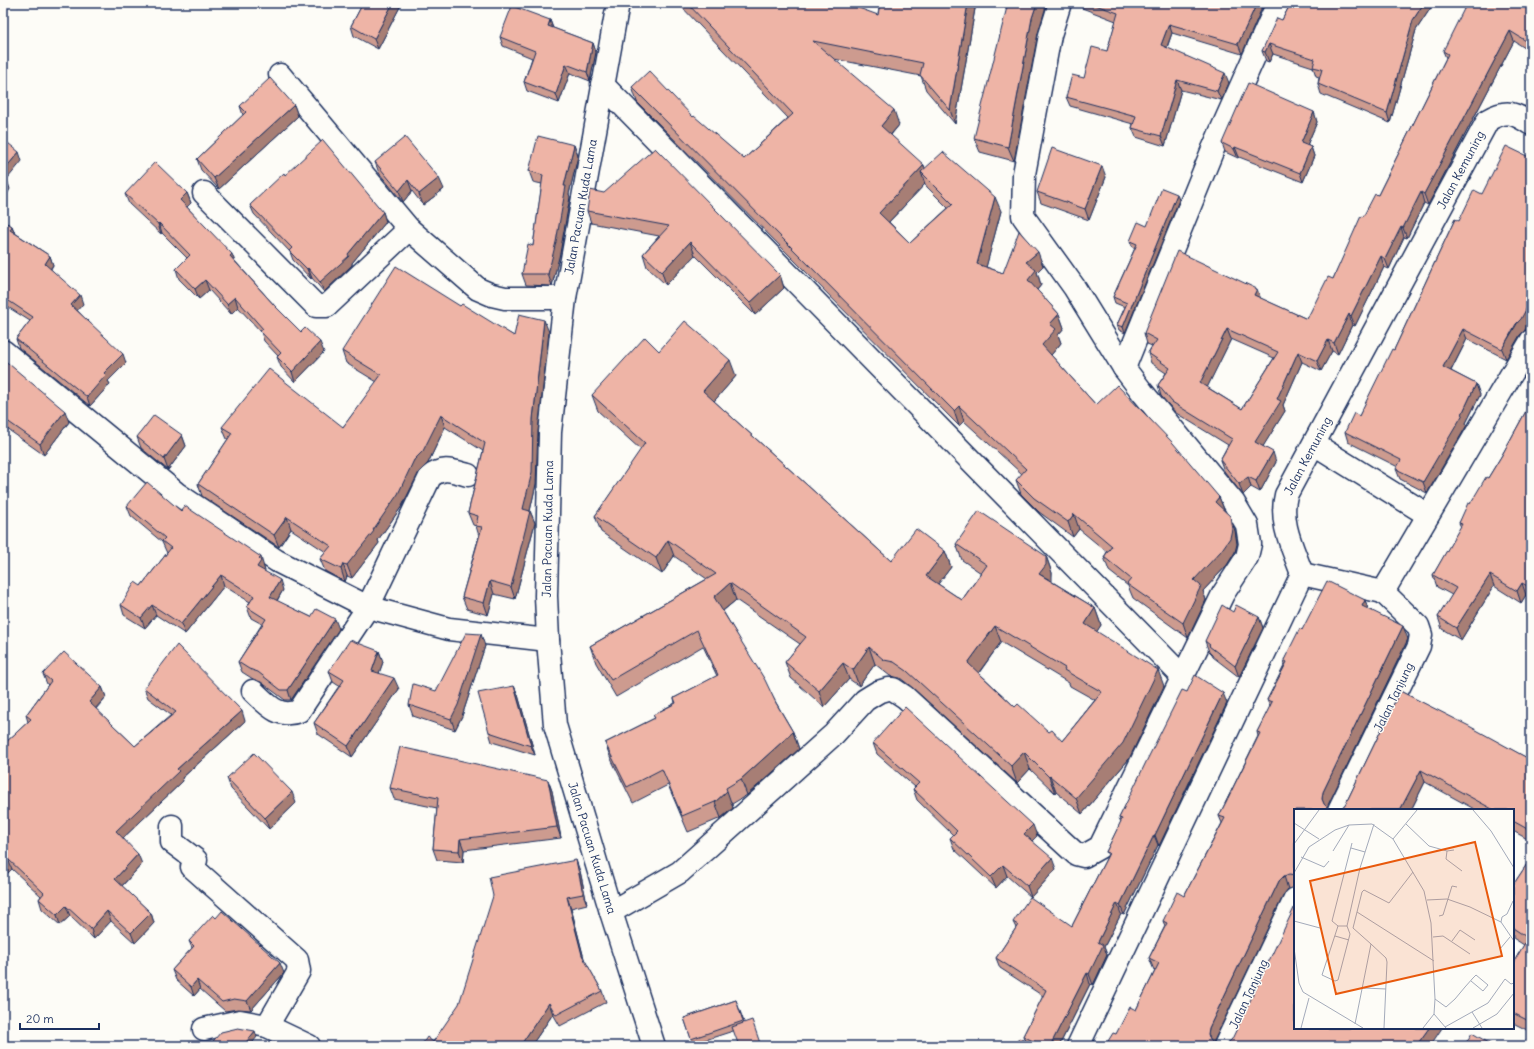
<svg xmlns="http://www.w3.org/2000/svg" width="1534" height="1049" viewBox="0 0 1534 1049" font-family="Delius,sans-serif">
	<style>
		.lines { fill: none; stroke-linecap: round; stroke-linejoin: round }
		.street-casing { stroke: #1b2f5e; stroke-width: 25 }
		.street { stroke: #fdfcf7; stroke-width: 22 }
		.wall { fill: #cd9b8f; stroke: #1b2f5e; fill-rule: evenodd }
		.shaded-wall { fill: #a77e74; stroke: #1b2f5e }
		.building { fill: #eeb4a6; stroke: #1b2f5e; fill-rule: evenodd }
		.labels { text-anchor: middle; stroke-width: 3; stroke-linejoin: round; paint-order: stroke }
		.street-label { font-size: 12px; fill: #1b2f5e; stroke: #fdfcf7 }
		.inset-road { fill: none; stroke: #a3aaba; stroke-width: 1 }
		.view { fill: #e8590c; fill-opacity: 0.15; stroke: #e8590c; stroke-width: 2 }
		.inset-edge { fill: none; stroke: #1b2f5e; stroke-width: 2 }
	</style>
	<rect width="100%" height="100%" fill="#fdfcf7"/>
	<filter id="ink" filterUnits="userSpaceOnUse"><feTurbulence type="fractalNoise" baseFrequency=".025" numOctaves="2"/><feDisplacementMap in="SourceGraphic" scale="8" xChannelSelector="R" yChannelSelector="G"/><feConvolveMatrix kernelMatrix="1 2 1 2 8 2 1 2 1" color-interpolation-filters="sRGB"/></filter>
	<g filter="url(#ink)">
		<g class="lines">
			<defs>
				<g id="street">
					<path d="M618,3l-53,295 -15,134 -4,164 2,44 7,85 56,187 43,134"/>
					<path d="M1060,3l-10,32 -26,139 -1,42 51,71 50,81"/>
					<path d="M280,75l129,154 69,60 14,6 13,3h60"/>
					<path d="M602,84l581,593"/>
					<path d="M204,193l112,113h11l82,-77"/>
					<path d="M3,351l173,142 101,68 91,46 81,22 99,11"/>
					<path d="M1314,444l114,71"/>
					<path d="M1302,574c-9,-26 -23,-51 -16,-79l202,-375c19,-11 26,-7 43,4"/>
					<path d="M1302,574l81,18 148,-251"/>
					<path d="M253,691c14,13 25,28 46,20l69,-104 62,-130c13,-11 23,-6 38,-2"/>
					<path d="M1339,810l80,-164 2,-11 -3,-9 -35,-34"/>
					<path d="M172,826v16l24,18 -4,7 105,93 2,11 -32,55"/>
					<path d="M611,912l69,-40 154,-138 31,-34 13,-8 10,-3h5l12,8 171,157 8,2 16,-9 123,-253 24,-37 3,-13 -3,-19 -13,-22 -91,-110 -19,-25 89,-219 65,-146"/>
					<path d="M204,1029l36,-8 27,5 42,20"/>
					<path d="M1078,1046l224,-472"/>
					<path d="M1225,1046l70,-147"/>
				</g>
			</defs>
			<!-- street casing -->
			<use href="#street" class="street-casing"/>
			<!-- street -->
			<use href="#street" class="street"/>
		</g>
		<!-- wall -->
		<g class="wall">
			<path d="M363,3h39l-24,46 -24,-13 -3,-10z"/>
			<path d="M579,3h11l-1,3z"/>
			<path d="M678,3h44l156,12 2,-12h96l-21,121 -29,-34 -5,-14 -87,-17 65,66 -8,10 34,34 76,42 -15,56 17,6 40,-7 -6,6 4,13 -4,5 22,24 5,14 -6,7 3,8 -10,12 45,50 123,92 6,14 10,20 2,13 -2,8 -8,13 -24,26 3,9 -18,38 -55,-40 -5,-12 -19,-15 -5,-14 3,-5 -28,-23 -6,8 -34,-25 -18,-18 -5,-14 6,-6 -58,-53 -5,5 -322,-324 -5,-15 61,30 51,42 44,-41zM925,184l2,3 21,21 -38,35 -21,-21z"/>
			<path d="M1080,3h167l-5,51 -70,-21 -5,15 62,35 -8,17 -40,-10 -16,56 -29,-9 -4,-9 1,-4 -63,-18 -4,-9 18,-19 23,-27 9,-30 -34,-13z"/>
			<path d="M1291,3h143l-18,27 -26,93 -69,-29 -3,-10 1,-7 -3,-1 -3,-9 -40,-13 -4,8 -3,-1 -4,-10 20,-31z"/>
			<path d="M1531,3v49l-17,-11 -86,164 -4,-2 -17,35 -3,-1 -15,32 -5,-2 -29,59 -3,-1 -14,29 -6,-3 -11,20 -19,-9 -19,43 2,6 -22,35 13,16 -16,30 -9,-5 -8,8 -19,-24 -4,-11 8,-15 -52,-32 -15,-17 -3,-11 8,-12 -15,-10 -3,-10 4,-7 -5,-2 -3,-11 116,-35 47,21 26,-40 30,-62 15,-22 68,-137 -3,-7zM1231,339l43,19 -32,51 -35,-22z"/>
			<path d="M550,20l3,8 40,15 3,9 -6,29 -20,-8 -11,30 -32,-12 -3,-9 8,-24 -29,-12 -3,-9z"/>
			<path d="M1038,33l-24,128 -34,-9 -6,-14z"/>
			<path d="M294,105l4,11 -79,73 -18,-19 -4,-11 46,-44 -3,-9z"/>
			<path d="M1314,112l3,10 -10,23 4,2 3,9 -11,26 -64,-25 -1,1 -13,-6 -3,-9z"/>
			<path d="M574,145l4,11 -9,38 1,3 -10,56 -8,33 -26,-1 -4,-11 11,-28 9,-62 -9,-2 -4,-11z"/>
			<path d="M375,162l69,27 -21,16 -11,-14 -9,11 -24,-29z"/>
			<path d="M285,175l98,37 3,10 -34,41v2l-28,27 -12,-14 -1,1 -18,-19 -3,-8 -36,-38 -4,-9z"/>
			<path d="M1106,177l-17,43 -48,-17 -4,-11z"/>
			<path d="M187,193l4,10 -4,4 87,98 27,27 23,20 -29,30 -14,-15 -4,-10 1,-1 -14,-15 -3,-9 -23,-25 -7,7 -22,-24 -10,9 -20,-20 -3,-10 11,-11 -25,-25 -1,1 -32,-30 -4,-10z"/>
			<path d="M604,193l176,82 4,13 -29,27 -60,-60 -29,30 -19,-18 -4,-13 16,-18 -68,-13 -4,-12z"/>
			<path d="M1179,200l-54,133 -6,-3 -2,-5 8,-18 -10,-4 -2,-6 22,-49 -3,-2 -2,-5z"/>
			<path d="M1455,219l70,111 -5,5 -14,24 -39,-20 -16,32 25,13 4,11 -14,28 1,2 -40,68 -27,-14 -4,-10 2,-2 -50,-25 -3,-10 14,-16 35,-66z"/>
			<path d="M3,221l9,5 3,7 35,23 3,9 -2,4 32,35 -6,6 49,53 -18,18 2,3 -20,22 -71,-58 -3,-9 14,-18 -27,-17z"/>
			<path d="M460,306l54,30 35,-4 -11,99 -2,53 -6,27 5,12 -20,76 -21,-5 -6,21 -21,-6 -5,-12 17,-61 -3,-10 -3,-1 -5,-12 15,-62 -38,-24 -17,36 -9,9 -17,34 -24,34 1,3 -27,35 -5,-2 -2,6 -20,-11 -5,-12 6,-7 -35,-23 -12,18 -77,-51 -4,-12 30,-45h-1l-5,-12h121l34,-45 -31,-19 -4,-12z"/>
			<path d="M659,351l77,25 -22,25 177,160 54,-10 6,16 -13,17 24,16 19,-27 -19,-13 -6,-16 90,12 6,17 -1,8 44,27 6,17 -5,7 68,54 -35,73 -47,55 -26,-22 -1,1 -25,-24 -13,14 -104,-95 -13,-10 -10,-2 -15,-12 -16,22 -10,-7 -25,28 -33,-29 -6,-16 15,-18 -64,-44 -13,11 70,121 6,17 -52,46 -15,9 1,4 -12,10 -33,14 -20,-47 -35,18 -22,-44 -6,-16 50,-25 -2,-3 22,-12 -1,-5 43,-22 -14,-30 -87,51 -20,-34 -6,-17 117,-67 -33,-23 -12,18 -61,-42 -6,-16 46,-66 -43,-39 -6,-16zM1001,642l68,41 1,3 25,14 -33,41 -13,-9 -34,-25 -36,-34z"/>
			<path d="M3,359l66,63 -25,33 -41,-29z"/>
			<path d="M1531,402v196l-5,-3 -5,8 -27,-17 -33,54 -19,-11 -4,-12 14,-22 -15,-8 -4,-12 28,-48 -2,-4 11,-19 18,-26 14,-23z"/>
			<path d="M182,435l4,11 -18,24 -27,-22 -4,-11z"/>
			<path d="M127,506l54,5 83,57 1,4 18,18 -6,11 34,16 28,12 -48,71h-6l-24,-18 -8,-3 -11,-7 -4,-10 24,-38 -11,-6 -4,-11 3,-5 -26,-16 -39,48 -29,-19 -11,13 -21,-13 -3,-10 20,-19 26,-33 -1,-2 -4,-9 -31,-26z"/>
			<path d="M1365,600l3,9 40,30 -80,166 -1,2 2,2 7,1 6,-2 4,-5 54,-112 131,69v81l-18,-10v-21h-37l-51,-28 -14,28h-116v77h-1l-6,2 -4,5 -70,147 -1,2 2,2 7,1 73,-18 135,18h-325l11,-12 20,-24 19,-39 -1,-1 -5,-12 16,-32 -2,-5 21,-25 38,-73 -3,-7 39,-80 -1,-4 13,-25 -3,-7 18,-36 -1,-4 18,-30z"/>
			<path d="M1259,617l4,11 -24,49 -26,-20 -1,-2 -3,-3 -4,-11z"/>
			<path d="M485,646l-23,70 -7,14 -42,-14 -4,-11 27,-14z"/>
			<path d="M379,651l4,11 -4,11 20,16 -47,68 -34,-23 -4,-11 25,-37 -6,-4 -4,-11z"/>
			<path d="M43,674l59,13 4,10 -10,12 39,37 36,-31 -23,-17 -4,-10 101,33 -63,57 1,3 -60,57 19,26 -20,22 29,27 3,10 -19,20 -24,-22 -17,18 -24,-23 -10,9 -18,-16 -3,-10 2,-3 -29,-27 -9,9 2,-56 -2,-1v-76l25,-23 -2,-7 22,-30 -1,-1z"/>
			<path d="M514,686l4,9 17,60 -43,-13 -3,-10z"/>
			<path d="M1187,692l40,11 -68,143 -1,-1 -34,70 -3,-1 -17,33 3,8 -14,30 -3,-1 -31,62h-44l10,-5 -2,-5 20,-40 -43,-28 -4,-10 20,-30 -3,-6 59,4 36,-71 -2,-3 15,-30 -2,-4z"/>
			<path d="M873,743l164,93 -5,5 24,28 -25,28 -24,-21 -11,12 -42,-39 -4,-11 3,-3 -36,-35 -4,-11 2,-2 -38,-33z"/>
			<path d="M227,778l69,25 -27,26 -38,-40z"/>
			<path d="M548,780l4,11 9,47 -97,12 -1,12 -26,-2 -4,-11 4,-41 -43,-9 -4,-11z"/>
			<path d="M1531,858v174l-18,-9v-60l11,-18 -11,-7v-53z"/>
			<path d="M580,871l7,33 -16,4 13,51 18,32 4,11 -46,24 -7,-12 -22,32h-110l12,-4z"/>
			<path d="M189,941l95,32 -33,37 -13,-1 -13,2 -25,-22 -6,7 -18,-16 -4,-10 20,-22z"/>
			<path d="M736,1000l8,22 -11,9 -40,13 -9,-26z"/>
		</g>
		<!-- shaded-wall -->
		<g class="shaded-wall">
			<path d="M393,3h9l-24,46 -4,-10z"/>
			<path d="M968,3h8l-21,121 -5,-14z"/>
			<path d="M1037,3h10l-9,30 -24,128 -6,-14 24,-129z"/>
			<path d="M1257,3h7l-22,51 -4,-10z"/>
			<path d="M1424,3h10l-18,27 -26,93 -3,-10 26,-93z"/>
			<path d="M550,20l3,9 -5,-3z"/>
			<path d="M1169,24l3,9 -8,22 -3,-10z"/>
			<path d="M1510,31l4,10 -86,164 -4,-11z"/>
			<path d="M593,43l3,9 -6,29 -3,-9z"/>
			<path d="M1269,44l4,10 -4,8 -4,-10z"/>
			<path d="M566,64l4,9 -11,30 -3,-9z"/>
			<path d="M1225,73l4,10 -8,17 -4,-9z"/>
			<path d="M1177,80l4,10 -16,56 -4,-10z"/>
			<path d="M294,105l4,11 -79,73 -5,-11z"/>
			<path d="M894,110l5,15 -13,15 -5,-14z"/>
			<path d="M1314,112l3,10 -13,30 -3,-9z"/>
			<path d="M574,145l4,11 -9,38 1,3 -10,56 -8,33 -4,-12 16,-88z"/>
			<path d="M1235,147l4,10 -1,1 -4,-9z"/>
			<path d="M1311,147l3,9 -11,26 -3,-9z"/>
			<path d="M19,152l3,9 -19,23v-13z"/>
			<path d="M924,165l5,15 -8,-8 4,12 -41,43 -5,-14z"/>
			<path d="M1102,166l4,11 -17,43 -4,-11z"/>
			<path d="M439,178l5,11 -21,16 -4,-11z"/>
			<path d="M7,180l3,9 -7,13v-15z"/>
			<path d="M408,180l4,11 -9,11 -4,-11z"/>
			<path d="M1421,192l3,11 -17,35 -4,-10z"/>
			<path d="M187,193l4,10 -7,7 -4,-10z"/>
			<path d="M1177,194l2,6 -54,133 -2,-6z"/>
			<path d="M995,197l6,14 -18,68 -6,-15z"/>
			<path d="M383,212l3,10 -34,41v2l-28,27 -4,-10 28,-28z"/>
			<path d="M159,223l3,10 -1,1 -3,-10z"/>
			<path d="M12,226l3,9 -5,-5z"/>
			<path d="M1401,227l3,10 -15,32 -4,-10z"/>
			<path d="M690,242l5,13 -29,30 -4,-13z"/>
			<path d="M1038,252l5,14 -6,6 4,13 -8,10 -5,-15 -2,-18z"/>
			<path d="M232,254l4,10 -6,-8z"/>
			<path d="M50,256l3,9 -5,7 -3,-8z"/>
			<path d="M1381,256l3,11 -29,59 -4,-10z"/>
			<path d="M308,268l4,10 -1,1 -4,-10z"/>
			<path d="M780,275l4,13 -29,27 -5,-12z"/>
			<path d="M205,280l4,10 -10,9 -4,-10z"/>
			<path d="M1257,289l4,10 -7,-4z"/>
			<path d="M80,295l3,9 -8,9 -4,-8z"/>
			<path d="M235,297l3,10 -7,7 -4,-10z"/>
			<path d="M1531,300v19l-6,11 -5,5 -14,24 -4,-10z"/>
			<path d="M1059,314l5,14 -6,7 3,8 -14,17 -5,-15 8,-21z"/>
			<path d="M1349,314l3,11 -14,29 -4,-11z"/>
			<path d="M544,320l5,12 -11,99 -2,53 -6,27 5,12 -20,76 -4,-12 12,-78z"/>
			<path d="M1227,329l4,10 -27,55 -4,-11z"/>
			<path d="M1463,329l4,10 -20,39 -4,-11z"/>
			<path d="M1328,340l4,11 -11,20 -4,-10z"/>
			<path d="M320,342l4,10 -29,30 -3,-10z"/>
			<path d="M1298,352l4,10 -19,43 2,6 -26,42 -4,-11 22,-43z"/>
			<path d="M123,354l3,9 -18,18 2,3 -20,22 -3,-9 17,-24z"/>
			<path d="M730,360l6,16 -27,31 -6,-16z"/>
			<path d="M1476,384l4,11 -14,28 1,2 -40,68 -4,-11 39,-68z"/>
			<path d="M959,406l5,15 -5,5 -5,-15z"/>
			<path d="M65,411l4,11 -25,33 -4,-11z"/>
			<path d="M441,415l4,12 -17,36 -9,9 -17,34 -24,34 1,3 -27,35 -5,-13 67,-105z"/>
			<path d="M182,435l4,11 -18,24 -4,-11z"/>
			<path d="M1273,452l3,10 -16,30 -4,-11z"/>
			<path d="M1248,477l3,10 -8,8 -4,-11z"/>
			<path d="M1219,497l6,15 -10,-10z"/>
			<path d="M1074,514l5,15 -6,8 -5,-15z"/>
			<path d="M1230,516l5,15 2,13 -2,8 -8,13 -24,26 3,9 -18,38 -5,-15 11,-43z"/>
			<path d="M287,517l4,12 -12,18 -5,-12z"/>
			<path d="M668,540l6,16 -12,18 -6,-16z"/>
			<path d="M945,551l6,16 -19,25 -6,-16z"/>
			<path d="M1046,556l6,17v8l-13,-7z"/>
			<path d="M261,557l4,14 -4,7 -4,-11 2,-8z"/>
			<path d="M343,564l4,12 -2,6 -4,-13z"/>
			<path d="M221,575l3,11 -39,48 -4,-10z"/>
			<path d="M1490,575l4,11 -33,54 -5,-12z"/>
			<path d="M280,580l3,10 -10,17 -3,-10z"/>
			<path d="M490,581l4,13 -6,21 -4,-12z"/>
			<path d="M730,583l6,17 -16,13 -6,-16z"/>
			<path d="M1522,583l4,12 -5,8 -4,-12z"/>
			<path d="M1365,600l4,12 -7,-6z"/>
			<path d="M152,605l4,10 -11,13 -4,-10z"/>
			<path d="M1095,608l6,17 -10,16 -6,-17z"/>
			<path d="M1259,617l4,11 -24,49 -4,-11z"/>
			<path d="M335,619l4,10 -48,71 -3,-10z"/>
			<path d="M995,626l6,16 -27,37 -6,-16z"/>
			<path d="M1403,626l5,13 -80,166 -1,5h-1l-4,-11 1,-7z"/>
			<path d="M481,634l4,12 -23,70 -7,14 -4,-11z"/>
			<path d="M869,647l6,17 -16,22 -6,-16z"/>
			<path d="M379,651l4,11 -7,20 -4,-11z"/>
			<path d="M843,663l6,16 -25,28 -5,-16z"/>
			<path d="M1158,670l6,16 -35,73 -47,55 -6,-16z"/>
			<path d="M394,678l5,11 -47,68 -4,-11z"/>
			<path d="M514,686l4,9 17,60 -4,-9z"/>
			<path d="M102,687l4,10 -14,15 -3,-10z"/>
			<path d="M1223,693l4,10 -68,143 -4,-11z"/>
			<path d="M242,711l3,10 -63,57 1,3 -63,60 -4,-10 61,-62z"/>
			<path d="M793,732l6,17 -52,46 -6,-16z"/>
			<path d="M1024,752l6,17 -13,14 -6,-17z"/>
			<path d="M1421,770l4,12 -14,28h-11z"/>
			<path d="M1050,776l6,16 -1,1 -6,-16z"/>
			<path d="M548,780l4,11 9,47 -4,-11z"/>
			<path d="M727,791l6,17 -12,10 -6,-16z"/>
			<path d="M292,792l4,11 -27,26 -4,-11z"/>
			<path d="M1033,825l4,11 -9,9 -4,-11z"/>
			<path d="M1154,835l4,10 -34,70 -4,-10z"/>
			<path d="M460,839l4,11 -1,12 -4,-11z"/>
			<path d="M138,854l4,10 -23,25 -4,-10z"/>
			<path d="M1052,858l4,11 -25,28 -4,-11z"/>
			<path d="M8,859l4,10 -9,9v-13z"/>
			<path d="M576,860l4,11 7,33 -4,-10z"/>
			<path d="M1003,865l4,11 -11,12 -5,-11z"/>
			<path d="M1284,876l4,13 -4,5 -70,147 -1,5h-1l-4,-12 1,-6 70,-147z"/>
			<path d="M567,897l4,11 15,58 -4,-11z"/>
			<path d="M1117,903l4,11 -17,33 3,8 -14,30 -4,-11 9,-32z"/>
			<path d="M66,906l4,10 -10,9 -3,-10z"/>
			<path d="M107,911l4,10 -17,18 -3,-10z"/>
			<path d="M151,913l3,10 -19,20 -4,-10z"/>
			<path d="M280,963l4,10 -33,37 -4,-9z"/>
			<path d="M1087,973l3,11 -31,62h-9z"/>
			<path d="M197,980l3,9 -6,7 -3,-9z"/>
			<path d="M549,1003l4,11 -22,32h-11z"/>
			<path d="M1429,1028h13l-12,18h-14z"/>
			<path d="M255,1031l2,6 -7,9h-7z"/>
		</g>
		<!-- building -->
		<g class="building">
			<path d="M363,3h30l-19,36 -23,-13z"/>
			<path d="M687,3h158l33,12 2,-12h88l-18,107 -30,-35 3,-12 -110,-22 81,69 -13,16 43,39 -45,48 31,30 43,-39 -32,-32 22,-20 52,45 -18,67 26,9 16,-42 19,21 -12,10 10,8 -8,10 31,34 -9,10 6,5 -14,16 54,60 21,-20 56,58 45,53 1,1 -4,5 15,14 2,13 -2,9 -9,13 -27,29 7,6 -18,37 -56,-39 4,-5 -27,-22 8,-11 -38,-32 -6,8 -34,-24 -18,-18 10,-11 -67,-63 -5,5 -322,-324 17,-16 44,46 1,-1 50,43 49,-45z"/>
			<path d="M1008,3h29l-5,15 -24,129 -34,-9z"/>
			<path d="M1090,3h157l6,2v-2h4l-19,41 -69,-20 -8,21 64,28 -8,18 -40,-11 -16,56 -29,-8 4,-12 -70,-19 6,-22 12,3 8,-31 15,4 11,-38z"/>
			<path d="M1291,3h133l-11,17 -26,93 -69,-29 4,-15 -9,-2 2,-8 -46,-15 -4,8 -3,-1 15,-33 5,2z"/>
			<path d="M1467,3h64v41l-21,-13 -86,163 -3,-2 -18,36 -2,-1 -16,32 -4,-3 -30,60 -2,-2 -15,29 -6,-3 -11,21 -19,-9 -21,47 4,2 -26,41 18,10 -17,29 -8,-4 -9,7 -19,-24 12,-21 -60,-37 -14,-17 12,-17 -22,-15 9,-13 -13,-7 33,-82 80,38 -3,6 53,24 21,-42 5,2 28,-63 2,1 12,-23 3,1 70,-141 -5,-3zM1227,329l51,23 -36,57 -42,-26z"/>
			<path d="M512,6l38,14 -2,6 45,17 -6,29 -21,-8 -10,30 -32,-12 11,-31 -35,-14z"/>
			<path d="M270,78l24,27 -80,73 -17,-19 49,-47 -6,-6z"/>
			<path d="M1248,83l66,29 -13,31 10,4 -11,26 -65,-26 -1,2 -12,-6z"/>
			<path d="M538,136l36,9 -10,41h2l-10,56 -8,32h-26l6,-30 5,2 10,-71 -14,-4z"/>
			<path d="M405,137l34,41 -20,16 -11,-14 -9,11 -24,-29z"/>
			<path d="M3,139l16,13 -16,19z"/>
			<path d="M323,140l60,72 -35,42 1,2 -29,26 -12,-14 -1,1 -18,-18 3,-3 -42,-43 34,-32 1,2z"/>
			<path d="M1506,146l25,12v135l-1,3h1v4l-10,19 -5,5 -14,25 -39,-20 -20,38 33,17 -14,30h1l-40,68 -27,-13 5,-9 -56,-28 9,-19 5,3 33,-67 2,1 61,-131 4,2 15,-31 8,4z"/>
			<path d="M655,148l125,127 -30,28 -60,-61 -28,30 -19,-18 26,-28 -82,-15 3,-21 14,3z"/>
			<path d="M1052,148l50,18 -17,43 -48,-17z"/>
			<path d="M155,162l32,31 -7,7 52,54 -2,2 44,49 27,27 4,-4 15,14 -28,30 -15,-15 4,-4 -21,-22 3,-2 -28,-32 -8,7 -22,-24 -10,9 -19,-20 14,-14 -31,-32 -1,1 -33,-30z"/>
			<path d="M3,178l4,2 -4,7z"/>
			<path d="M1162,188l15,6 -54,133 -6,-2 10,-22 -14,-6 24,-53 -7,-3 8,-19 9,4z"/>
			<path d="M3,221l9,5 -2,4 40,26 -5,8 35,31 -9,10 52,49 -19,19 2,2 -19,22 -71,-58 17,-22 -30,-20z"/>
			<path d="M396,266l64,40 2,-2 52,32 5,-22 25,6 -11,99 -1,53 -9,37 7,2 -19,76 -21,-6 -6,22 -22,-6 20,-70 -6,-1 2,-10 -10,-3 17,-70 -44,-28 -18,36 -9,9 -16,34 -25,36 1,1 -27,34 -4,-1 -2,5 -21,-10 11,-13 -44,-29 -13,18 -76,-51 34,-51 -10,-6 47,-58 74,58 38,-52 -39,-24z"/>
			<path d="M685,321l45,39 -27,31 188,170 25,-32 29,22 -19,25 36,24 25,-35 -31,-21 23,-33 67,45v9l-7,9 56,34 -10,16 73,46 -35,73 -47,55 -26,-22 -1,1 -25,-25 -13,14 -104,-95 -13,-9 -10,-2 -15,-13 -16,23 -10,-7 -24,28 -34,-29 21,-25 -76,-54 -16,14 51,83 11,23 17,29 -52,47 -15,9 1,3 -12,11 -33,14 -20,-47 -35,18 -22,-44 50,-25 -2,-3 23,-12 -2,-5 44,-23 -21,-45 -86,50 -21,-34 126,-72 -48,-34 -12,18 -61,-42 50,-73 -53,-48 53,-58 14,14zM995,626l70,42 -1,2 38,22 -40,49 -10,-11 -3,2 -31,-28 -3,3 -47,-44z"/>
			<path d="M3,359l62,52 -25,33 -37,-26z"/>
			<path d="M1531,402v186l-9,-5 -5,8 -27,-16 -34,53 -18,-11 18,-29 -23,-13 29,-51 -3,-1 9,-20 2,1 16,-27 2,1 14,-23z"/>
			<path d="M154,415l28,20 -18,24 -27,-22z"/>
			<path d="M147,482l34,29 4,-5 76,51 -2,2 2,2 -4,6 23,13 -10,17 41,20 5,-8 19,10 -47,71h-7l-23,-18 -9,-3 -11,-7 28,-43 -19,-12 7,-11 -33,-21 -40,49 -29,-19 -11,13 -20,-13 14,-23 6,4 30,-38 -9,-7 3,-3 -38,-32z"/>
			<path d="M1327,581l38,19 -3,6 41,20 -80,166 -1,7 2,5 5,5 7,1 6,-2 4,-5 54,-112 69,35 62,34v71l-18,-10v-11h-19l-73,-40 -21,40h-105v65l-6,-1 -5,2 -5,5 -70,147 -1,6 2,6 5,5 7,1 5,-2 5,-5 63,-133v122h134l-13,18h-311l8,-13 3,1 14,-27 6,3 23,-47 -10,-5 18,-35 -4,-2 14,-29 7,4 41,-78 -6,-2 41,-83 -3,-1 15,-30 -5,-2 20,-38 -3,-2 16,-32 2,2z"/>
			<path d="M1222,605l11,7 3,-7 23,12 -24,49 -26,-20 1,-1 -5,-4z"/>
			<path d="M466,633l15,1 -23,71 -7,14 -42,-14 4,-21 23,7z"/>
			<path d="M350,640l29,11 -7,20 22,7 -46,68 -34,-23 30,-43 -15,-9z"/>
			<path d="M177,645l65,66 -65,58 2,2 -63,60 22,23 -23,25 36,34 -20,20 -24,-22 -16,18 -25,-23 -9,9 -18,-16 5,-6 -36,-34 -5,6v-42l5,-5 -5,-4v-69l28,-26 -5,-4 25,-34 -8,-7 21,-22 38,35 -13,15 46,44 41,-34 -32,-24z"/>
			<path d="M1195,675l28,18 -68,142h-1l-34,70 -3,-2 -19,39 5,3 -14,29 -2,-1 -37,73h-7l-20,-10 23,-46 -50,-32 22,-33 -5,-3 17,-25 42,29 37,-73 -3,-1 16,-33 -3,-1 28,-58 35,-70 5,2z"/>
			<path d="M514,686l17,60 -42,-14 -11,-39z"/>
			<path d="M905,707l128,118 -9,9 28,24 -25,28 -24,-21 -12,12 -41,-39 7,-7 -44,-42 6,-6 -46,-40z"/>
			<path d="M400,747l148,33 9,47 -97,12 -1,12 -26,-2 5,-51 -48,-10z"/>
			<path d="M254,753l38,39 -27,26 -38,-40z"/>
			<path d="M1531,858v164l-18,-9v-50l15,-25 -15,-10v-43z"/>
			<path d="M576,860l7,34 -16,3 15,58 20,36 -46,24 -7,-12 -29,43h-99l6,-9 6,5 26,-38 34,-108 -4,-19z"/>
			<path d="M222,911l58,52 -33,38 -13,-2 -12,3 -25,-22 -6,7 -19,-17 22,-24 -5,-5 24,-26 3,3z"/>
			<path d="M736,1000l7,21 -52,18 -7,-21z"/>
			<path d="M752,1020l9,26h-22l-7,-19z"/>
			<path d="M238,1028l17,3 -12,15h-34l12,-14z"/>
			<path d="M1472,1033l22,13h-30z"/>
			<path d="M1019,1038l16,8h-20z"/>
		</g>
	</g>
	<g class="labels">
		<!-- street labels -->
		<g class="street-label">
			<text transform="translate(1461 170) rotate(-62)" y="4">Jalan Kemuning</text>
			<text transform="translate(581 207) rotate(-80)" y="4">Jalan Pacuan Kuda Lama</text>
			<text transform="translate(1308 456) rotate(-62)" y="4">Jalan Kemuning</text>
			<text transform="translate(548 529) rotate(-89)" y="4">Jalan Pacuan Kuda Lama</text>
			<text transform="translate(1394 697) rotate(-64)" y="4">Jalan Tanjung</text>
			<text transform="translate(592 848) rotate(73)" y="4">Jalan Pacuan Kuda Lama</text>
			<text transform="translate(1249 994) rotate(-65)" y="4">Jalan Tanjung</text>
		</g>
	</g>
	<!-- overview -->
	<g transform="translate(1294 809)">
		<rect width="220" height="220" fill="#fdfcf7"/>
		<path class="inset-road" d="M179,1l18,21 23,37M0,14l25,16M112,15l23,22 18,5 7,-1M99,30l24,-29M0,35l25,-34M57,39l14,4M39,42l16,-26M153,42l-1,8 16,12M7,48l23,10 5,-6M0,64l15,-26 26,-17 14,-5 23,-1 21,15 31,52 7,32 4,76 -1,15 -11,14M133,91l20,-1 23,8 31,15 13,19M63,103l77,49M145,107l4,-1 9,-29 5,1M0,112l26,7M207,113l1,-5 5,-3 6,-13M44,117h9l3,8 -12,46 -3,1 -13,-6zM44,117l-6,-5 20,-78M53,117l13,-58 14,-44M41,127l14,4M139,128l10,-1 27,18M158,132l8,-11 15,10M77,135l15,14 1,4 -3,66M0,139l5,35 4,9 60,36M206,140l10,-12M70,179l22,1M141,190l11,8 9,-8 10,-12 8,-9 3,-3 12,10 -5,6 -12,-10M178,203l10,16M140,205l12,14M61,215l16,-80 -18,-16 9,-36 2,-2 25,13 24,-31M151,218l43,-24 17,-24 6,5 3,-1M7,219l8,-30M179,219l24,-14 17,-21"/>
		<path class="view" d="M181,33l27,114 -166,38 -26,-113z"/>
		<rect width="220" height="220" class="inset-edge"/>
	</g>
	<!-- margin -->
	<rect width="1534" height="1049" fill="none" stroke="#fdfcf7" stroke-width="16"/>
	<rect x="8" y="8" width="1518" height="1033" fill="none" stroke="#1b2f5e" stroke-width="1.5" filter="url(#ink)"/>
	<!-- scale -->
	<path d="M20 1023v6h79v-6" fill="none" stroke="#1b2f5e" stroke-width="2"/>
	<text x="26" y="1023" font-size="12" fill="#1b2f5e" stroke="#fdfcf7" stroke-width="3" paint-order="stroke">20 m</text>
</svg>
